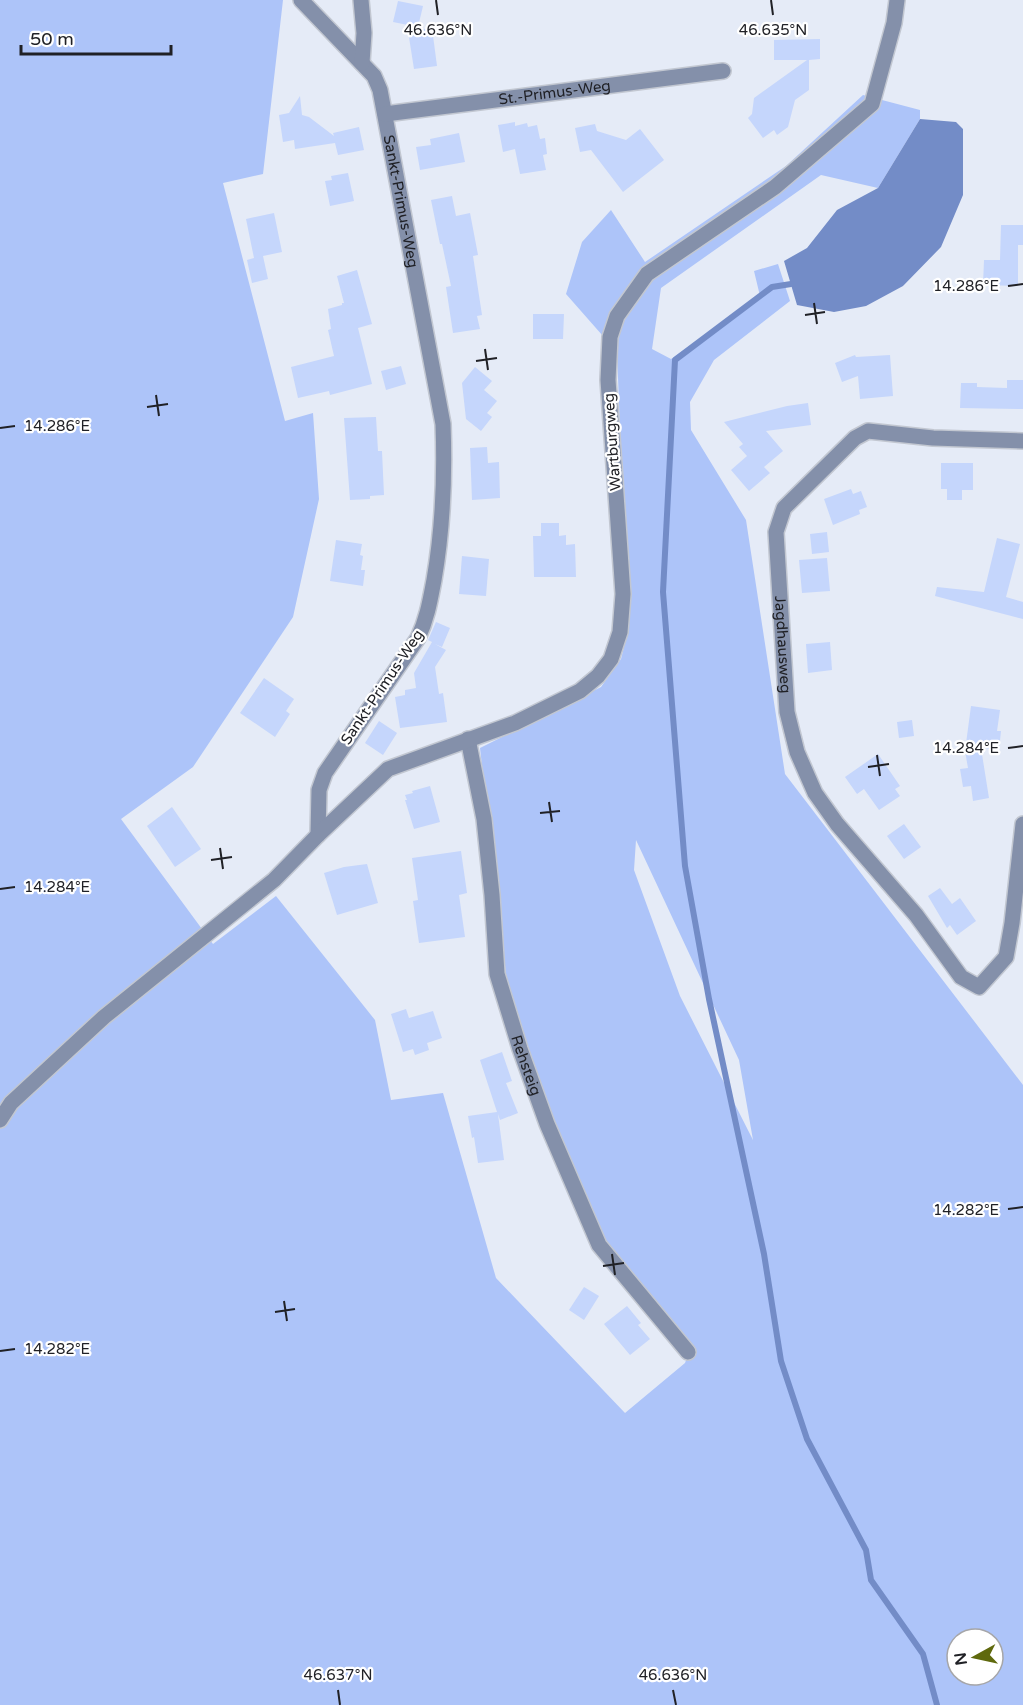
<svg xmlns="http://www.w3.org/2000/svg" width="1023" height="1705" viewBox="0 0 1023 1705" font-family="'Varela Round',sans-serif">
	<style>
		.green { fill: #adc4f9; fill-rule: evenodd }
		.water { fill: #738cc7 }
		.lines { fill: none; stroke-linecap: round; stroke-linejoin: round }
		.stream { stroke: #738cc7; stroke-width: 6 }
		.building { fill: #c5d6fc }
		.street-casing { stroke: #c2c7d1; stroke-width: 18 }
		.street { stroke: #8490aa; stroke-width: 15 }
		.ticks { fill: none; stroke: #202126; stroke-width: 2 }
		.labels { text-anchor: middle; stroke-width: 4.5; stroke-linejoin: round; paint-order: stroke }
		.street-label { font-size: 15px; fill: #202126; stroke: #fff }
		.ticks-label { font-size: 15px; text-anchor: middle; fill: #202126; stroke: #fff; stroke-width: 4.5; stroke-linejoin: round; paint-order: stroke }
	</style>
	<rect width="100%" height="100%" fill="#e5ebf7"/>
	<!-- green -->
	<path class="green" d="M0,0h283l-20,174 -40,9 62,238 28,-8 6,86 -26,118 -100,150 -72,52 92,125 63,-48 99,124 16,80 52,-7 53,185 129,135 60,-50 5,-14 -90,-114 -81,-204 -13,-57 -26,-226 121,-61 20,-28 7,-28 -11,-279 -51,-58 16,-52 29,-32 34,52 141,-96 77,-71 57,15v9l-42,69 -57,-13 -160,113 -9,61 19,10 89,-63 -6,-25 24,-7 12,37 -76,59 -24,42 1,28 55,90 39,254 238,311v620h-1023zM636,840l103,220 14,80 -73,-144 -46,-126zM957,1639h36v36h-36z"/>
	<!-- water -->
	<path class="water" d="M920,119l36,3 7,7v66l-22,52 -38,39 -37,20 -32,6 -37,-7 -13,-44 23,-13 30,-38 41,-22z"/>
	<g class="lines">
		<!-- stream -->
		<path class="stream" d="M791,284l-19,3 -97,73 -12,232 22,274 24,133 55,255 17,107 26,78 59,111 5,30 52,74 14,51"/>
	</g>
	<!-- building -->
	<g class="building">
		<path d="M398,1l25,5 -5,21 -25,-5z"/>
		<path d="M432,28l5,38 -23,3 -6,-38z"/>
		<path d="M820,39v20l-11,1v30l-14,10 -7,27 -11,8 -3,-5 -11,8 -15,-20 4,-4 2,-16 53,-38h-33v-20z"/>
		<path d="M300,96l2,19 7,2 25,19 -1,-3 26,-6 5,23 -26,5 -3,-12 -40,6 -1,-9 -11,2 -4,-27 10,-2z"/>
		<path d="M515,122v4l12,-3 1,4 9,-2 3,14 5,-1 2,16 -4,1 3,15 -26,4 -5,-25 -12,3 -5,-27z"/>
		<path d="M595,124l2,7 29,9 14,-11 24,31 -41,32 -32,-42 -11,2 -5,-24z"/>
		<path d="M459,133l6,29 -45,8 -4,-23 15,-2 -1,-6z"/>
		<path d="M348,173l6,28 -24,5 -5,-25 7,-1 -1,-4z"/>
		<path d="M452,196l4,20 14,-3 8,42 -5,1 9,59 -5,1 3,13 -27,4 -7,-46 5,-1 -9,-42h-2l-9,-44z"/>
		<path d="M274,213l8,39 -19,4 5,23 -16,4 -5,-23 7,-2 -8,-39z"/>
		<path d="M1001,225h22v20h-5v41l-35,-1 1,-25h16z"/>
		<path d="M357,270l15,54 -14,4 14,56 -42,11 -1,-4 -31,7 -7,-31 43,-11 -6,-26 3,-1 -3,-20 14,-4v-2h2l-7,-27z"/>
		<path d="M533,314h31l-1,25h-30z"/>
		<path d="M855,355l1,2 34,-2 3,41 -33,3 -2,-23 -16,6 -7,-19z"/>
		<path d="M401,366l5,18 -20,6 -5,-19z"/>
		<path d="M475,367l17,14 -8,9 13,11 -10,12 5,4 -11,14 -15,-12 -4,-36z"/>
		<path d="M1007,380h16v29l-63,-1 1,-25h16v4l30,1z"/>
		<path d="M808,403l3,22 -45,6 17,20 -19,16 6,6 -21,18 -18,-21 16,-14 -8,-9 4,-3 -19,-22 63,-16z"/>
		<path d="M376,417l2,34h4l2,44 -14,1v3l-20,1 -6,-82z"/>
		<path d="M487,447l1,16 11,-1 1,36 -28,2 -2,-52z"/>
		<path d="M941,463h32v27h-11v10h-15v-11h-6z"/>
		<path d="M851,489l2,5 8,-3 6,16 -8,3 1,4 -27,11 -9,-26z"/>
		<path d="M541,523h18v13l7,-1v10l9,-1 1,33h-42l-1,-41h8z"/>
		<path d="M827,532l2,20 -17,2 -2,-20z"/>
		<path d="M997,538l23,6 -14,53 17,5v17l-88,-23 2,-9 47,5z"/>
		<path d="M336,540l26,4 -2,11 3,1 -2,14h4l-2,16 -33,-5z"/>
		<path d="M462,556l27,3 -3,37 -27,-2z"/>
		<path d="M827,558l3,33 -28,2 -3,-33z"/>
		<path d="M436,622l14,6 -8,19 -7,-3 11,6 -11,17 4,27 4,-1 4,29 -47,6 -5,-31 10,-2v-5l11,-2 -2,-15 18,-31 -4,-2z"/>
		<path d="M830,642l2,28 -24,3 -2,-29z"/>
		<path d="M264,678l30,21 -8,12 4,3 -15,23 -35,-24z"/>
		<path d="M971,706l29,4 -3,21h4l-2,19 -18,-2 8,50 -16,3 -2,-15 -8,1 -3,-18 8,-1 -3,-17z"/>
		<path d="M912,720l2,16 -15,2 -2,-16z"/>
		<path d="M379,721l18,12 -14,22 -18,-12z"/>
		<path d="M878,754l22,32 -5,3 5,7 -21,14 -15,-21 -7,5 -12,-17z"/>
		<path d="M430,786l10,36 -26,7 -9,-29h2l-2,-5 8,-2 -1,-2z"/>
		<path d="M172,807l29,42 -26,18 -28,-41z"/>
		<path d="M904,824l17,23 -17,12 -17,-23z"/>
		<path d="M461,851l6,42 -8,2 6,42 -46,6 -6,-42 5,-1 -6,-42z"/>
		<path d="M367,864l11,39 -41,12 -13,-42 20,-6z"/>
		<path d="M940,888l12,16 8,-6 16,23 -19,14 -7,-10 -3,3 -19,-32z"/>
		<path d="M406,1009l3,9 24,-7 9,27 -15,5 2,7 -14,5 -2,-6 -10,3 -12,-38z"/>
		<path d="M502,1052l10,29 -6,2 12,30 -18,7 -2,-6 6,46 -26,3 -4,-26 -2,1 -4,-22 29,-4 -17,-52z"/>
		<path d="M584,1287l15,9 -15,24 -15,-10z"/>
		<path d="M627,1306l14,17 -3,2 12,14 -20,16 -26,-31z"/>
	</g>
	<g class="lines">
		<defs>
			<g id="street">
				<path id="s1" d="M301,0l73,76 6,14 63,334c2,53 0,104 -9,156 -4,21 -7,39 -16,58l-93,135 -6,17 -1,45"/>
				<path d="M361,0l3,33 -2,30"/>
				<path id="s2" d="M385,114l338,-43"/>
				<path id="s3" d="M1023,441l-90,-3 -65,-7 -13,7 -71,70 -8,24 11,180 10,40 18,41 22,31 79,91 45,62 18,10 27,-30 6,-34 11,-99"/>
				<path id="s4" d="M468,739l16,80 8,76 5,79 23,75 27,75 52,121 89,107"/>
				<path d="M0,1120l11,-17 93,-86 170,-137 44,-45 70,-66 127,-46 65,-32 18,-15 13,-17 9,-27 3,-38 -15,-214 2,-43 7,-21 30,-42 128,-87 97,-83 22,-81 3,-23"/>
			</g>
		</defs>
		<!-- street casing -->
		<use href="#street" class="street-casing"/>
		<!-- street -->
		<use href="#street" class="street"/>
	</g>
	<!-- ticks -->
	<path class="ticks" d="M436,0l2,15M771,0l2,15M1008,286l15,-2M814,303l3,21M805,315l20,-3M485,349l3,21M476,361l21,-3M156,395l3,21M147,407l21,-3M0,428l15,-2M1008,748l15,-2M877,755l3,21M868,767l21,-3M549,802l3,20M540,813l20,-2M220,848l3,21M211,860l21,-3M0,889l15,-2M1008,1209l15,-2M612,1254l3,21M603,1266l21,-3M284,1301l3,20M275,1312l20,-3M0,1351l15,-2M338,1690l2,15M673,1690l3,15"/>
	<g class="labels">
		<!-- street labels -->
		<g class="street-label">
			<text dy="5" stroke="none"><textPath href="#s2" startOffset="171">St.-Primus-Weg</textPath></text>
			<text dy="5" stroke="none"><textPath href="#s1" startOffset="234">Sankt-Primus-Weg</textPath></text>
			<text transform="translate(612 442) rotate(-94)" y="5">Wartburgweg</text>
			<text dy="5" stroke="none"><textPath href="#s3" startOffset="408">Jagdhausweg</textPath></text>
			<text transform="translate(382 687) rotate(-56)" y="5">Sankt-Primus-Weg</text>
			<text dy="5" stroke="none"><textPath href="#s4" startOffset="333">Rehsteig</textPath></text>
		</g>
	</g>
	<g class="ticks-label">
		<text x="438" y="35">46.636°N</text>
		<text x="773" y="35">46.635°N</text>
		<text x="966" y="291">14.286°E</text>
		<text x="57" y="431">14.286°E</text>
		<text x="966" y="753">14.284°E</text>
		<text x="57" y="892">14.284°E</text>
		<text x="966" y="1215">14.282°E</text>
		<text x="57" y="1354">14.282°E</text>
		<text x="338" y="1680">46.637°N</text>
		<text x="673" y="1680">46.636°N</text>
	</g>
	<!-- north arrow -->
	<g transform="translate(975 1657) rotate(262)"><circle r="28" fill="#ffffff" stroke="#a6a6a8" stroke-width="1.5"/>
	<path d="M0-4.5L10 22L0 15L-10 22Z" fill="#5f690d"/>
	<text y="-9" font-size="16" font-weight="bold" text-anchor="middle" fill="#202126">N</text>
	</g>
	<!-- scale -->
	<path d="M21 45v9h150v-9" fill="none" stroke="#202126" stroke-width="3"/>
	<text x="30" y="45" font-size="18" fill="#202126" stroke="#ffffff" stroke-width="4.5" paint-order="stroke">50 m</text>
</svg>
